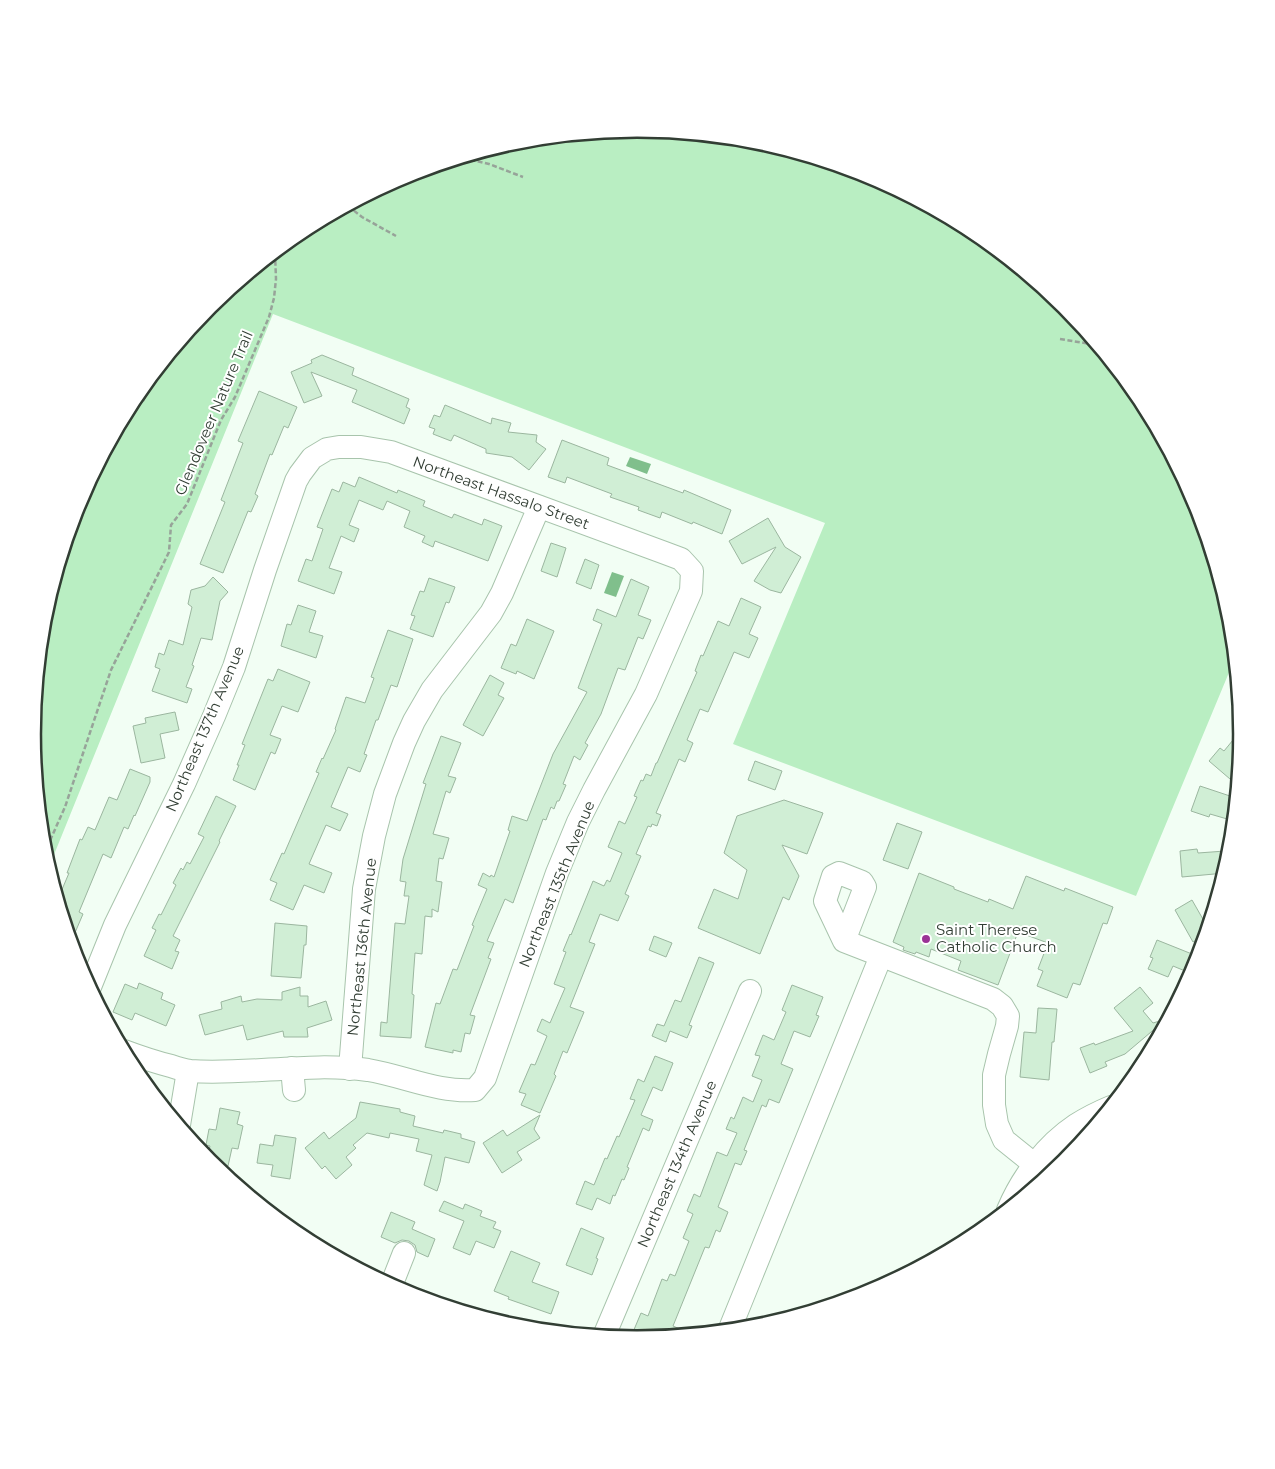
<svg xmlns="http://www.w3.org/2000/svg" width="1275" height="1469" viewBox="0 0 1275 1469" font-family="Montserrat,sans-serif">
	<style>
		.green { fill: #b9eec2 }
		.water { fill: #80bf8c }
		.building { fill: #d0eed5; stroke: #9bb69f }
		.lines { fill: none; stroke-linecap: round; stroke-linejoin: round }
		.minor-casing { stroke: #a8c4ac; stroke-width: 24 }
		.path { stroke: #97a399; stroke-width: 2.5; stroke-dasharray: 5 2.5; stroke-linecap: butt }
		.minor { stroke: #fff; stroke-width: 22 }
		.poi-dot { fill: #9b3396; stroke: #fff; stroke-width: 2 }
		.labels { text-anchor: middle; stroke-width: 4; stroke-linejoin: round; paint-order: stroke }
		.street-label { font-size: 15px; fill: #323e34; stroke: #fff }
		.poi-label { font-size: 15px; fill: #323e34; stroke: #fff; text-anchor: start }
		.rim { fill: none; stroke: #323e34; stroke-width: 2.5 }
	</style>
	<rect width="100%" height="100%" fill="#f2fef4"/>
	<!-- green -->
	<path class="green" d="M638,130l118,11 98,30 15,5 105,56 91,75 76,92 56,104 34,114 4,41 -99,238 -403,-152 92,-221 -552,-209 -224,553 -5,-15 -11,-118 11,-118 35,-113 56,-105 75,-91 92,-76 104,-56 114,-34z"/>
	<!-- water -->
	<g class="water">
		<path d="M630,457l21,7 -4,10 -21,-8z"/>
		<path d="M612,572l12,4 -8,21 -12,-4z"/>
	</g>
	<!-- building -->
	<g class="building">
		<path d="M322,355l32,13 -2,7 57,24 -3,8 4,2 -6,15 -52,-22 5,-12 -46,-18 11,24 -18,7 -13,-31 21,-9 -1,-3z"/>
		<path d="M259,391l38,16 -9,21 -4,-2 -12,29 -2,-1 -15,40 3,2 -7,16 -3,-1 -25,62 -23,-9 25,-62 -4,-2 22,-57 -5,-2z"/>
		<path d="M445,405l46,19 1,-6 19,5 -3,9 29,3 -1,7 10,7 -17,21 -17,-13 -26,-4v-4l-32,-14 -3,6 -18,-7 2,-5 -6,-2 5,-12 6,2z"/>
		<path d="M562,440l47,18 -2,7 76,28 1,-3 47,20 -9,24 -29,-12 -1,2 -30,-12 -2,6 -22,-8 1,-3 -29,-10 2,-3 -45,-17 -2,6 -17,-6z"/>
		<path d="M359,477l38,16 1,-3 27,11 -2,5 29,12 2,-4 28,11 2,-6 18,7 -14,35 -53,-20 -2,6 -11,-5 3,-6 -21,-9 6,-16 -23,-10 -4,9 -24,-10 -10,25 10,4 -5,13 -13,-6 -12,32 13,4 -8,22 -36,-13 8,-22 6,2 11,-32 -6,-2 15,-38 7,3 4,-10 12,5z"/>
		<path d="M768,518l17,29 16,10 -20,36 -11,-3 -16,-9 22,-34 -34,17 -13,-23z"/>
		<path d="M551,543l15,5 -9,29 -16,-6z"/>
		<path d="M585,559l14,6 -8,24 -15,-6z"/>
		<path d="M213,577l15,15 -8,9 -8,39 -11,-2 -9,27 2,1 -8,21 6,2 -5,14 -35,-12 8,-22 -5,-2 4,-14 5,2 5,-15 14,5 9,-38 -4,-3 3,-14 14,-4z"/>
		<path d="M429,578l26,9 -6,16 -3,-1 -13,35 -23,-8 5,-13 -4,-1 9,-24 4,1z"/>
		<path d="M631,579l18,8 -11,28 13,5 -8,19 -5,-2 -13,33 -7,-2 -17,46 -16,29 3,2 -8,15 -6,-4 -11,28 3,1 -7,16h-2l-3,8 -3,-2 -5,13 -3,-1 -30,84 -8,-4 -18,42 7,2 -6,15 3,1 -21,56 5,1 -5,18 -5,-1 -4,19 -8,-2v3l-28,-6 11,-44 4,1 13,-35 4,1 17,-44 -2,-1 15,-36 -9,-4 5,-12 7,4 1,-2 3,2 16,-46 -2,-1 4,-14 15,5 26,-67 34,-62 -9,-4 24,-64 -9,-4 4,-11 19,8z"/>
		<path d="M741,598l20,9 -12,27 9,4 -9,20 -15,-6 -26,60 -8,-3 -13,31 6,3 -8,19 -6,-3 -23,54 5,2 -4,11 -5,-2 -1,3 -3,-1 -12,28 5,2 -16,38 4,2 -11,25 -18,-7 -11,28 6,2 -25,63 14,5 -17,41 -4,-2 -9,23 2,2 -16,37 -19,-8 5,-11 -7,-2 12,-28 4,1 12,-29 -10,-5 5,-12 8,4 15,-35 -11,-4 12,-32 -3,-1 7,-17 1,1 22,-54 11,5 3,-6 3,2 12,-29 -14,-6 11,-26 6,3 12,-27 -3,-1 7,-16 2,1 3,-7 5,2 5,-13h1l40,-91 -2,-1 6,-16 2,1 15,-35 11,5z"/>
		<path d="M298,605l18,6 -7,21 14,4 -7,22 -35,-12 6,-22 4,1z"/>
		<path d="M527,619l27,12 -20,48 -17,-8 -1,3 -15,-6 10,-24 5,2z"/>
		<path d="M388,630l25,9 -16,48 -6,-2 -13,35h-2l-12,34 3,1 -7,17 -12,-5 -17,40 17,7 -8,17 -14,-6 -17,39 23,9 -8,20 -20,-8 -11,25 -23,-10 7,-17 -7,-3 12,-27 2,1 35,-81 -3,-1 6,-14 1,1 13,-29 -1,-1 11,-32 19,6 9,-25 -3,-1z"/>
		<path d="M278,669l32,13 -12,30 -16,-6 -12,29 11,4 -6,15 -4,-2 -16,38 -22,-10 6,-15h-2l8,-20 -3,-1 26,-65 5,2z"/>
		<path d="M490,675l14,8 -6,12 6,3 -21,38 -20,-11z"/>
		<path d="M175,712l4,18 -19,4 5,24 -24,5 -8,-37 13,-3 -1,-5z"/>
		<path d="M441,736l20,7 -13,33 8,2 -6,15 -4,-2 -13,43 16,4 -6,21 -4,-1 -3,23 6,1 -4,30 -6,-3v8l-7,-1 -3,38 -7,-1 -3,41 2,1 -3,43 -31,-2 1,-14 6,1 8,-100 10,1 4,-28h-5l2,-14 -6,-1 3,-22 23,-75 -3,-1z"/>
		<path d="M1233,740l8,7 -4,38 -28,-24 11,-13 4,3z"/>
		<path d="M755,761l27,10 -7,19 -27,-10z"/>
		<path d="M130,769l20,8v5l-15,34 -1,-1 -6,14 -4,-2 -13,31 -8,-4 -24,58 4,2 -12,28 -13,-43 11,-26h-2l13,-34 2,1 6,-13 7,3 14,-33 8,3z"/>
		<path d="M1200,786l36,12 -2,23 -24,-7 -1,3 -18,-6z"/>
		<path d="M216,796l20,10 -17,35 1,1 -47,94 7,4 -5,11 4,1 -7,17 -28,-13 12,-26 -4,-2 7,-14 2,1 15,-30 -3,-2 8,-15 2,2 4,-8 3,2 14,-27 -6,-3z"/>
		<path d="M784,800l39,13 -16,41 -25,-9 17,31 -10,24 -6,-3 -23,57 -62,-26 16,-39 24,10 9,-29 -23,-17 13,-37z"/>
		<path d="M897,823l25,9 -14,37 -25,-9z"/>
		<path d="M1197,849l1,4 27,-2 1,16 -1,6 -43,4 -2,-26z"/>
		<path d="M919,873l35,14v2l34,13 1,-3 24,10 13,-33 38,15 1,-3 48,19 -6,17 -4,-1 -23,62 -7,-2 -6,15 -30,-12 6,-15 -5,-2 10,-26 -30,-11 -20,53 -40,-15 3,-9 -30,-12 -2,8 -13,-5 -1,2 -12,-4 1,-3 -11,-5z"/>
		<path d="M1192,900l16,28 -2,7 -13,7 -18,-32z"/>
		<path d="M275,923l32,3 -1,19h-2l-3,33 -30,-2z"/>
		<path d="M654,936l18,7 -6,14 -17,-7z"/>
		<path d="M1157,940l40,16 -7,17 -17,-7 -5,11 -20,-8 5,-11 -3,-1z"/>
		<path d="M699,957l15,6 -25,62 3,1 -5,12 -17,-7 -4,11 -14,-6 5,-12 7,2 11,-26 6,2z"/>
		<path d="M139,983l24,10 -2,6 14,6 -9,21 -31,-13 -3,7 -19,-8 12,-28 12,5z"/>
		<path d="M792,985l31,12 -7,18 3,1 -9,21 -16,-6 -13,33 12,5 -14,34 -10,-4 -3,8 -4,-2 -18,45 3,1 -6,14 -6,-2 -17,44 10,5 -8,20 -4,-2 -7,18 -4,-1 -32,79 18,8 -44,4 -14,-6 8,-19 7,3 14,-37 5,2 3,-7 5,2 14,-35 -6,-3 10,-24 -6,-3 7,-17 6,3 17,-45 10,4 10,-23 -11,-4 5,-12 3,2 9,-22 10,5 9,-22 -10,-4 8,-20 -5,-1 8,-20 11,5 12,-28 -4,-2z"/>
		<path d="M300,987v9h8v11l18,-6 6,19 -25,8 1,9h-24l-1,-6 -36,9 -4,-15 -38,10 -6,-20 23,-6 -1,-7 20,-6 1,6 15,-3 25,1v-8z"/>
		<path d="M1140,987l13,16 -10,8 10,12 10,-3 1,1 -39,33 -20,8 2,4 -17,7 -10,-25 14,-5 1,2 38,-14 -19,-23z"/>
		<path d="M1038,1008l19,1 -3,33h-2l-3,38 -29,-3 4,-45 12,1z"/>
		<path d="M655,1056l18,7 -11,28 -9,-4 -12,28 12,5 -4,11 -6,-3 -16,39 2,1 -5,12 -2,-1 -7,17 -2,-1 -3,9 -13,-6 -5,12 -16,-6 9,-23 9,4 11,-27 2,1 10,-23 2,1 16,-37 -5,-1 8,-20 6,3z"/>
		<path d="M360,1102l40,7v3l15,4 -2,10 30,7 1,-3 17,4v4l14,4 -6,21 -24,-6 -5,25 -3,9 -13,-6 8,-30 -16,-4 3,-12 -29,-6 -1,5 -22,-5 -14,12 3,3 -10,9 6,8 -16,14 -11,-13 -3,3 -17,-21 19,-16 5,7 27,-21z"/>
		<path d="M220,1108l20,4 -3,12 6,2 -5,23 -6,-1 -4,18 -18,-4 -3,-3 3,-13 -4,-1 3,-16 7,1z"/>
		<path d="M540,1115l-6,14 6,9 -23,14 5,8 -20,13 -19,-30 20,-13 4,6z"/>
		<path d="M275,1135l21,3 -6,41 -19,-3 2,-11 -16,-2 3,-19 13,2z"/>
		<path d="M444,1201l19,8 2,-5 17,7 -2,5 16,6 -3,6 8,3 -7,17 -18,-7 -6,14 -17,-7 11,-27 -25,-10z"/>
		<path d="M391,1212l24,10 -3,7 23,10 -7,18 -11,-5 -2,-7 -6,-4 -7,-1 -7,3 -14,-6z"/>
		<path d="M581,1228l23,10 -8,20 2,1 -6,16 -26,-10z"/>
		<path d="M511,1251l29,12 -8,19 27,10 -8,22 -43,-15 1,-2 -15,-6z"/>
	</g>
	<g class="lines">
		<defs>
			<g id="minor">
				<path d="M844,941l21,-54 -3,-5 -23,-9 -6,3 -8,25 19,40 149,58 9,7 6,10 -1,10 -8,28 -5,21v30l3,19 7,16 30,24"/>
				<path d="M90,987l25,-62 69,-141 30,-68 20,-49 31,-97 31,-89 4,-7 12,-16 15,-9 12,-2h22l30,5 274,101 16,6 11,12 -1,20 -45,103 -52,96 -16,32 -21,51 -72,205 -10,12c-36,3 -71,-14 -107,-20 -59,-8 -119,5 -178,1 -7,-1 -13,-3 -19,-5 -16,-4 -31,-9 -47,-15"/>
				<path d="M292,1068l2,22"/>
				<path d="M350,1069l14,-180 10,-53 11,-42 19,-51 10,-22 18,-31 59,-77 11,-20 37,-86"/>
				<path d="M179,1125l9,-54"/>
				<path d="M1008,1210c14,-33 38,-65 68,-85 11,-7 23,-13 35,-18"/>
				<path d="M391,1286l13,-33"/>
				<path d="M729,1331l152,-375"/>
				<path d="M604,1336l146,-345"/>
			</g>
		</defs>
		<!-- minor casing -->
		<use href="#minor" class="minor-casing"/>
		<!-- path -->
		<g class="path">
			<path d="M463,158l26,6 34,13"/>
			<path d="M348,206l14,11 34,19"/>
			<path d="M1060,339l37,6"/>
			<path d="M143,401l16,-32"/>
			<path d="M44,854l21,-47 46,-137 58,-118 2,-27 16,-21 34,-84 14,-23 34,-80 5,-19 2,-19 -1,-26"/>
		</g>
		<!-- minor -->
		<use href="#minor" class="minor"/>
	</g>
	<!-- markers -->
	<circle class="poi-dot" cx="926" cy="939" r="5"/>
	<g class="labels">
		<!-- street labels -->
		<g class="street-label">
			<text transform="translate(214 413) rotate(-67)" y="5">Glendoveer Nature Trail</text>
			<text transform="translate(501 493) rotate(20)" y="5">Northeast Hassalo Street</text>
			<text transform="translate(205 729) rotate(-67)" y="5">Northeast 137th Avenue</text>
			<text transform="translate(557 884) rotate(-68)" y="5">Northeast 135th Avenue</text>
			<text transform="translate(362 947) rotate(-84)" y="5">Northeast 136th Avenue</text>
			<text transform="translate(677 1164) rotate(-67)" y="5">Northeast 134th Avenue</text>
		</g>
		<!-- poi labels -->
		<g class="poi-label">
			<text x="936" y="935">Saint Therese<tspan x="936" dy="17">Catholic Church</tspan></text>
		</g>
	</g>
	<!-- crop -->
	<path d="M0 0H1275V1469H0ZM41 734a596 596 0 1 1 1192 0a596 596 0 1 1-1192 0Z" fill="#fff" fill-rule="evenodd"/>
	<path class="rim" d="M41 734a596 596 0 1 1 1192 0a596 596 0 1 1-1192 0Z"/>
</svg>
